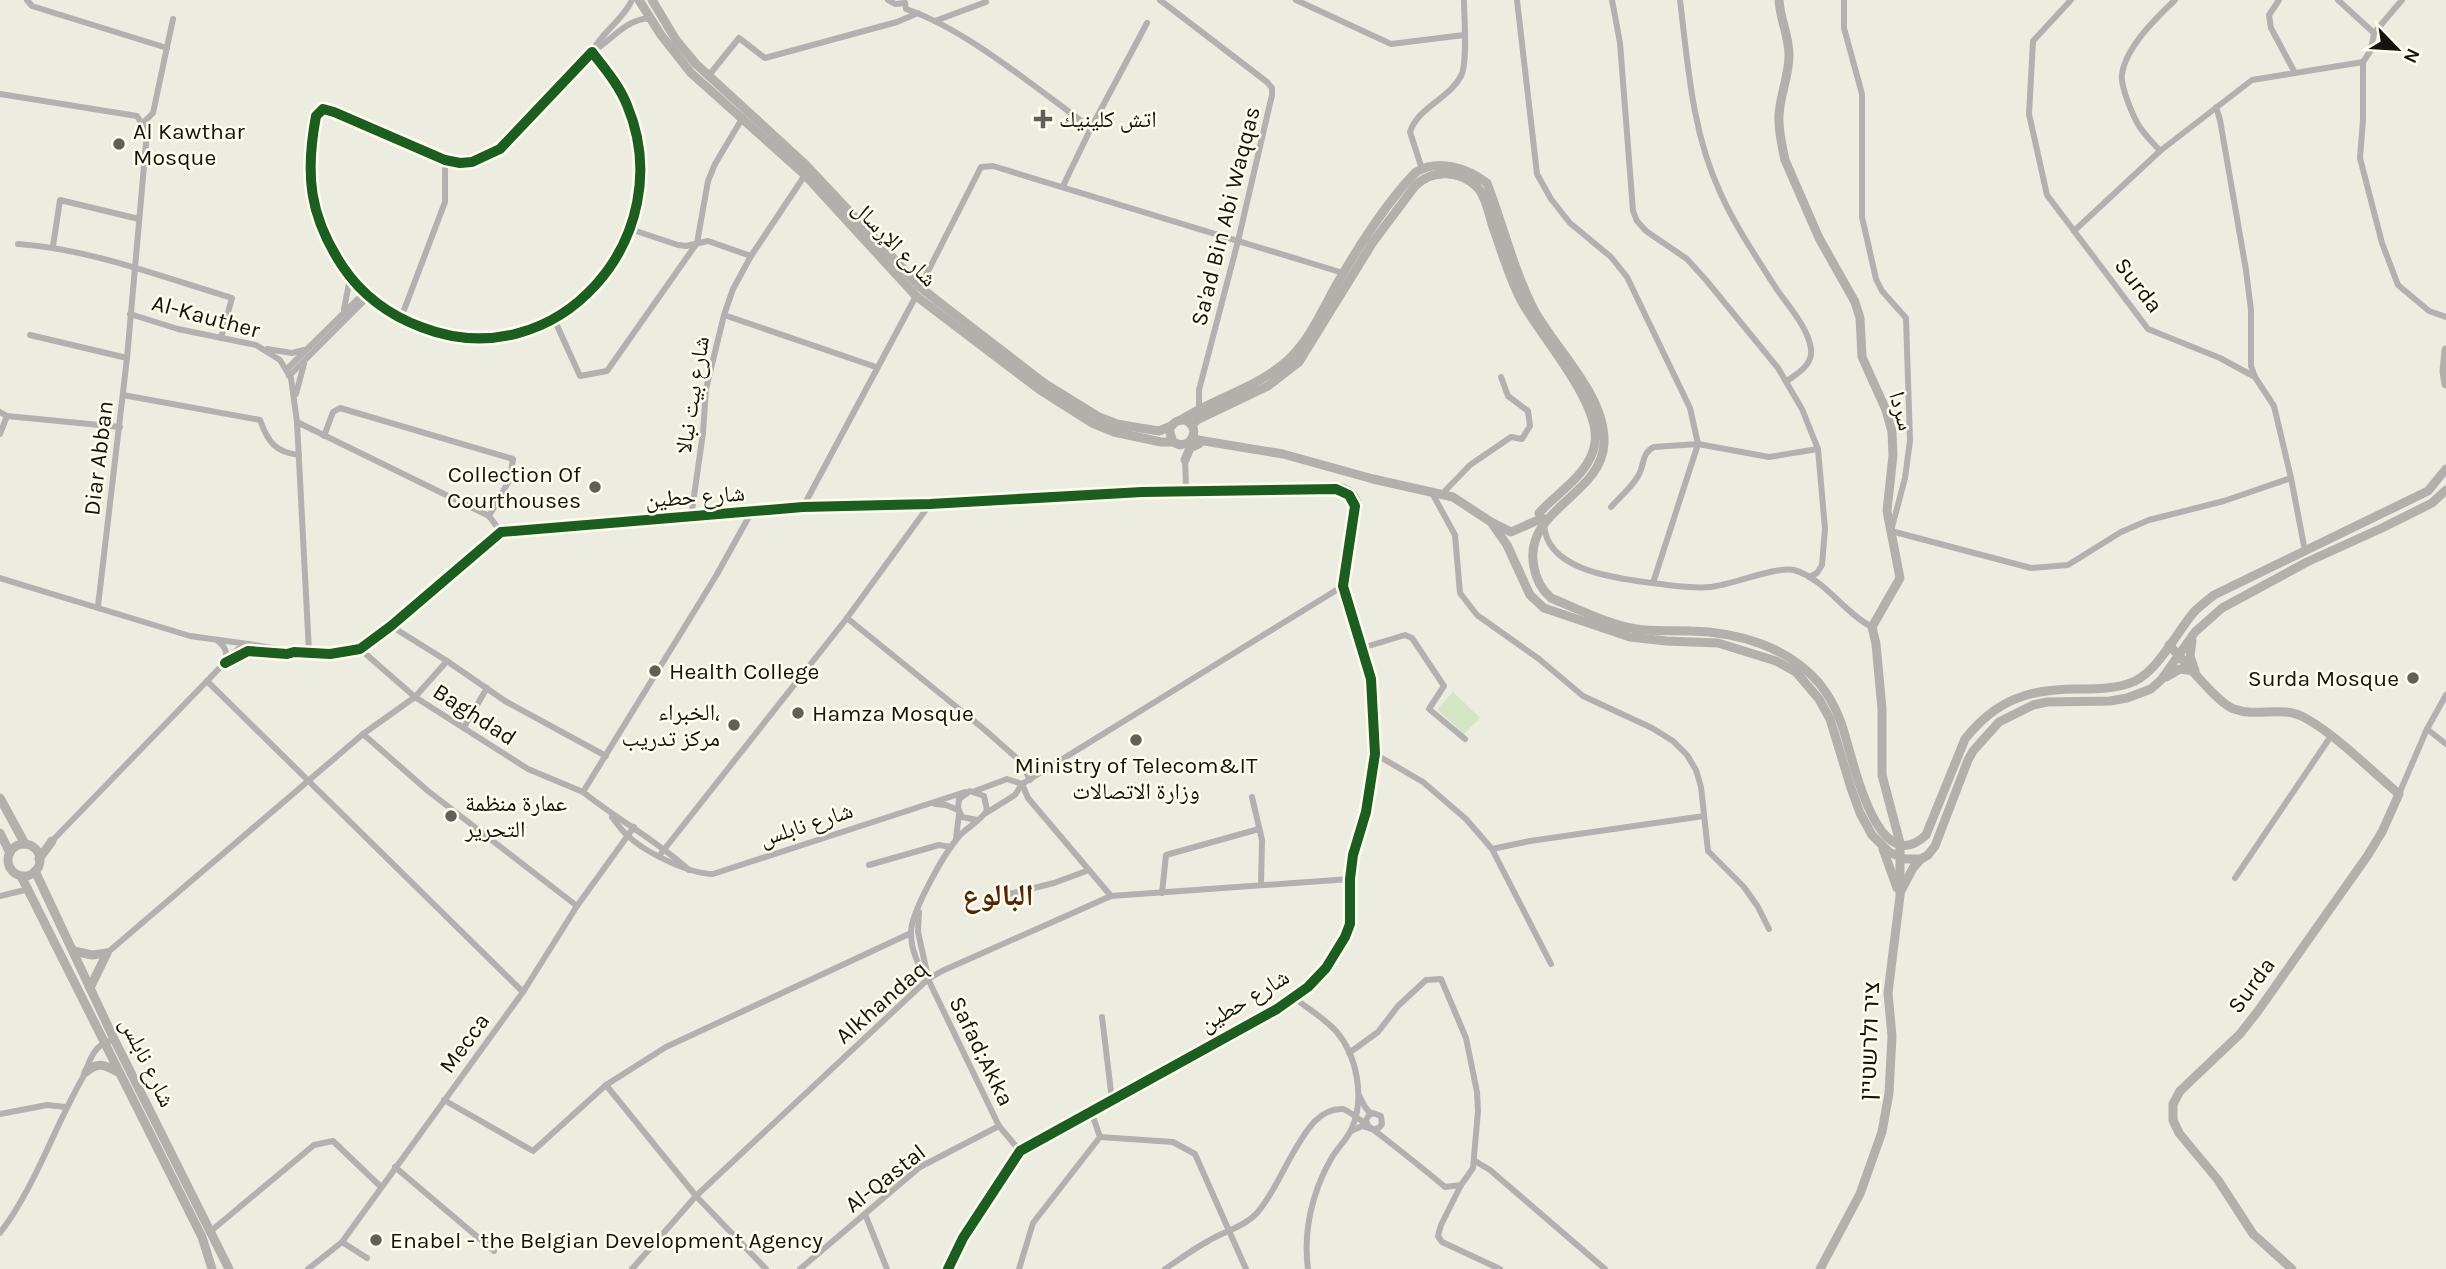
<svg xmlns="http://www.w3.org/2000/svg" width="2446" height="1269" viewBox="0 0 2446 1269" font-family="Karla,'Noto Naskh Arabic',Heebo,sans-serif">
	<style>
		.park { fill: #d5e5c3 }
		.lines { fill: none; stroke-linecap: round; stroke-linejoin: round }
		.street { stroke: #b3b0af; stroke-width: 6 }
		.secondary { stroke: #b2b0ab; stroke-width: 9 }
		.cycleway-casing { stroke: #fffded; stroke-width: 15 }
		.cycleway { stroke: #1b5e20; stroke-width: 10 }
		.poi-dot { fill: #615f57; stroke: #fffded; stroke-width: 2.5 }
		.labels { text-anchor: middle; stroke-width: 5; stroke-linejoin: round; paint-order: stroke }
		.poi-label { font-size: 23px; fill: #15130d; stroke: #fffded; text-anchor: start }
		.street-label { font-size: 23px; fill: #15130d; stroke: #fffded }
		.district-label { font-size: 30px; font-weight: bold; fill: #542509; stroke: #fffded }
	</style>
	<rect width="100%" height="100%" fill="#edece1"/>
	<!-- park -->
	<path class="park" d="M1453,692l27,26 -16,16 -27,-25z"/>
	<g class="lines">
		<!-- street -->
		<g class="street">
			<path d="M27,0l5,6 135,42"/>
			<path d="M888,0l7,4 10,-1"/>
			<path d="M1160,0l107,82 5,6v7l-34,146 -39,149v18"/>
			<path d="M1296,0l95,44 73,-9"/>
			<path d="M1517,0l20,174 14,25 19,24 41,34 16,20 63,131 8,36 -45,139"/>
			<path d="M1612,0l8,43 13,168 4,10 9,10 41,28 19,21 72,88 24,41 16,40 7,80 -3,36 -5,8 -8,4"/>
			<path d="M1680,0c8,65 12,132 40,192 14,32 35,63 54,93 12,19 34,41 37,64 2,16 -13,24 -24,32"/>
			<path d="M1844,0v28l18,66v123l14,62 6,12 24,27 4,123 -5,37 -14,53 140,37 37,-3 53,-33 28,-12 75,-19 67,-23"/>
			<path d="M2071,0l-38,41 -4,73 18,81 101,134 72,29 35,19 19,29 17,72 14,73"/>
			<path d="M2279,0l-10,15 2,13 24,45"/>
			<path d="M2338,0l36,33"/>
			<path d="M2402,0l-28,33 -3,17 -8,12v58l-3,38 22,85 16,42 31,26 17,6"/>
			<path d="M905,3l1,6c62,21 132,81 185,119l-28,58"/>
			<path d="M935,21l51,-19"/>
			<path d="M593,50c10,-19 30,-30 39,-50"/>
			<path d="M592,52c13,17 27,33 35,53 55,131 -70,275 -206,222 -32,-12 -59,-32 -78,-60 -34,-51 -38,-92 -27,-151l7,-7 11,3 111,48 15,3 12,-1 28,-13z"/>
			<path d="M592,52c19,-11 37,-36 59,-33"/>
			<path d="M710,74l29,-36 26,20 132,-36 21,-9"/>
			<path d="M0,94l137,22 10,16 -20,226 -29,248"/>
			<path d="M2216,107l4,13 26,150 5,40v56l4,11"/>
			<path d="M143,123l10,-10 20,-94"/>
			<path d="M1091,128l56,-105"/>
			<path d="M2160,151c-7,-8 -15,-16 -21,-25 -6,-10 -19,-40 -17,-52 4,-27 34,-56 53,-74"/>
			<path d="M1422,169l-12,-37c8,-25 39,-33 51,-56 7,-13 3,-59 3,-76"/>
			<path d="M630,229l48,16 8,1 22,-5 43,15"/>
			<path d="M2074,231l86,-80 92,-71 111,-18"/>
			<path d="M18,244c73,5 144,33 214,54l-11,40"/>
			<path d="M53,246l7,-46 79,19"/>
			<path d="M920,287l61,-120 12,-1 350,107"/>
			<path d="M344,309l6,-31"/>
			<path d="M130,314l48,15 78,16 24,15 11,18 6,44 12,230"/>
			<path d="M724,315l152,52"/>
			<path d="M401,318l44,-116v-42"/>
			<path d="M554,319l26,57 27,-5 90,-128 11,-62 7,-17 28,-47"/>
			<path d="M30,335l97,23"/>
			<path d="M267,349l25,4 12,-3"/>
			<path d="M286,370l78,-77"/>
			<path d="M289,376l80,-80"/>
			<path d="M296,394l8,-30"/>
			<path d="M123,395l137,25c8,22 15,32 39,35"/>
			<path d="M0,412l7,4 113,11"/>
			<path d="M297,422l192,94 12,16"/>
			<path d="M0,434l7,-18"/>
			<path d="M324,436l9,-24 7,-4 173,51 -3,20 -21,37"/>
			<path d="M1185,457l1,31"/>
			<path d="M1340,486c12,3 19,10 19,24"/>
			<path d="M1148,491l29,-4h29"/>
			<path d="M1431,491l24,44 5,58 17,22 62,44 44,37 69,32 21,13 14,14 9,15 5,17 7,64 36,36 14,20 11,22"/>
			<path d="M1442,494l28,-29 41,-28 11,2 8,-13 -2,-15 -20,-15 -7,-19"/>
			<path d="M803,507l113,-211"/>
			<path d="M1611,507c9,-10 21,-20 27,-31 7,-11 3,-23 16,-29l44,-3 71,13 49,-8"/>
			<path d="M691,517l12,-84 3,-44 18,-74 9,-26 18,-33 54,-81"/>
			<path d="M1544,524c2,47 72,54 108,59 19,2 39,6 59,4 21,-2 65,-21 83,-17 31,9 50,43 78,57"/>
			<path d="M0,578l190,58 58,8"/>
			<path d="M847,618l138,112 36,32 9,18"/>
			<path d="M391,626l56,35 58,40 101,55"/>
			<path d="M218,641c7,6 10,11 7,20"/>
			<path d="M1362,648l43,-13 7,3 32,48 -15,23 36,30"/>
			<path d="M360,649l55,48 113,72 55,23"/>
			<path d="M225,663l23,-12 39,3 7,-2 36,2 30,-5 31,-23 110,-94 302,-25 127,-3 212,-12 194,-3 13,6 6,11 -12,80 28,93 4,75 -9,58 -13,43 -3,24v45l-5,13 -19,31 -18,19 -31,22 -257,142 -57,87 -15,31"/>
			<path d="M207,681l316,311"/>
			<path d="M464,727l23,-39"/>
			<path d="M2427,729l19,15"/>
			<path d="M363,734l65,57 149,115"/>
			<path d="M1375,754l48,28 43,37 26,30 59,115"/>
			<path d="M1022,784l6,14 83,98"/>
			<path d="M975,791l32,-12 15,5"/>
			<path d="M2399,794l28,-65 19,-34"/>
			<path d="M1252,797l10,43 -1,45"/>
			<path d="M935,804l11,1 12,5"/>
			<path d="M986,813l29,-18 7,-11 321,-198"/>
			<path d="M612,817c5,6 9,13 15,18 17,17 62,39 86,39l252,-82"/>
			<path d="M977,820l-15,-3 -4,-9 1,-9 11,-8 14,5 3,14c-6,12 -23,18 -31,30 -13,16 -46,74 -45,93 0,16 7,34 17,46l71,147 21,25"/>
			<path d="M956,838l3,-24"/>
			<path d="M52,841l186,-192 11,-5 45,8"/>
			<path d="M1492,849l38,-8 174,-25"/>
			<path d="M659,856l188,-238 83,-114"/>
			<path d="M869,865l70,-20 12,2"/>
			<path d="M689,870c-33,-30 -71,-50 -106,-78l133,-216 35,-63"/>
			<path d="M2235,878l96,-142"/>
			<path d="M1162,893l4,-38 93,-26"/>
			<path d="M0,896l29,-7"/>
			<path d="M993,907l4,-10 57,-14 35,-13"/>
			<path d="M919,912l-1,20 10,45"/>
			<path d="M107,953l256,-219 52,-37 32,-36"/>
			<path d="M1293,997c14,11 31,21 43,34 21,24 29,67 16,97 -5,12 -15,20 -21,31 -19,33 -28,73 -23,110"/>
			<path d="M1102,1017l10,83"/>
			<path d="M1349,1053l29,-21 20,-26 28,-26 15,-1 25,59 11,54 1,19 -5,57 -12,17 -20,40 -3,11 4,6 58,27"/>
			<path d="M606,1085l90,111 70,73"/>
			<path d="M1359,1095l6,12 6,7"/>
			<path d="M444,1100l89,51 73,-66 60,-38 245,-114"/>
			<path d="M0,1114l47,-9 19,2"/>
			<path d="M1351,1131l11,-5c8,2 15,7 20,-2l-1,-8 -8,-3 -4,2 -3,5 2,6"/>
			<path d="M1100,1137l73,5 22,12 51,115"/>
			<path d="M1475,1161l15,9 115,99"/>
			<path d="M395,1167l99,84"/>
			<path d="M865,1214l22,55"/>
			<path d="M211,1231l103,-86 19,-4 48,46"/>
			<path d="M0,1233c35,-46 53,-103 82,-154 5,-9 7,-21 14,-29 4,-6 12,-8 18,-11"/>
			<path d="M342,1242l25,16"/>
			<path d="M308,1269l34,-27 181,-250 54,-86 57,-79"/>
			<path d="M632,1269l64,-73 232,-217 14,-8 169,-75 239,-17"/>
			<path d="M800,1269l120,-102 79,-41"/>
			<path d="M1019,1269l14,-46 67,-86 -9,-26"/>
			<path d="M1165,1269c15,-10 30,-21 45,-29 16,-9 35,-14 47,-27 16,-18 26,-44 39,-65 10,-17 23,-40 47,-39 8,1 89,67 102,78l16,-2"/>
		</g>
		<!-- secondary -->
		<g class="secondary">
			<path d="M639,0l22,35 30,38 114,102 111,121 124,94 52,33 22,9 47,10h12l7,3 8,-2c17,-16 -8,-35 -19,-13l4,12"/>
			<path d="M652,0l24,40 20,24 110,101 114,122 24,19 100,77 55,34 18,7 23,4 19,3 12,-5"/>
			<path d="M1779,0c1,19 10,36 10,55 0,21 -9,40 -10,60 -1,15 3,30 6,45l34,78 36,64 5,16 2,39 24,53 6,22 1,23 -6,56 13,67 -28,49 4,17 6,65v66l18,68v53l-12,97 4,43 -3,57 -7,39 -22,62 -40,75"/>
			<path d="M2446,350l-2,21 2,13"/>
			<path d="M1181,420c35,-23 77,-32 108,-61 22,-21 34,-51 49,-77 22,-38 48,-79 78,-110 23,-14 52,-3 71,11 16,42 26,85 46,125 21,40 73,87 71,135 -2,53 -82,66 -70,124 2,13 7,22 17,31 27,11 56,26 85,31 19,3 35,1 54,2 47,1 97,15 129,52 9,11 16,24 21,37 11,26 34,164 86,115l39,-96c31,-39 63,-50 112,-50 19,0 41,0 58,-8 24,-12 42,-49 59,-69 6,-6 14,-12 20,-17l214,-104 18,-22"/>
			<path d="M1192,425l5,-5 71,-34 31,-24 74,-120 42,-56c17,-17 45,-16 62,1 9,9 12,28 16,40 9,25 16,51 29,75 19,35 79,101 73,141 -4,30 -37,49 -56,70l5,9 -6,-2 -27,12 -18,-9"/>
			<path d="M1192,439l91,15 90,25 80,18 38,25 16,23 23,50 14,13 86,29 36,4 52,2 58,18 20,11 23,27 11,20 21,69 9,25 12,22 17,17 16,7h16l7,-4 7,-9 33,-86 5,-9 26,-29 34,-17 14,-3 63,-1 17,-3 24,-9 10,-9 34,-48 27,-24 85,-46 75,-34 50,-25 14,-13"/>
			<path d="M1185,460l5,-12 9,-4"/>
			<path d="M2169,645c14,14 49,59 65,64 25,9 48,-5 73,10 33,19 63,51 92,75l-17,38 -14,23 -110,156 -18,23 -60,57 -7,13v16l6,13 39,47 35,54 39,35"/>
			<path d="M2166,677l14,-8 15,2 -5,-15 2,-15"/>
			<path d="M0,798l25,46"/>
			<path d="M0,833l10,20"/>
			<circle cx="24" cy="860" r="16"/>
			<path d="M1883,849l14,39"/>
			<path d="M39,859l13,-18"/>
			<path d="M35,871l79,168 115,230"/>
			<path d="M21,876l181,361 10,32"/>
			<path d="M1901,891l12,-23 8,-9"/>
			<path d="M74,951l18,4 15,-2"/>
			<path d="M90,988l17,-35"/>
			<path d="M86,1072c12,-11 19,-7 32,0"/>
		</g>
		<defs>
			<g id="cycleway">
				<path d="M592,52c13,17 27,33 35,53 55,131 -70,275 -206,222 -32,-12 -59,-32 -78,-60 -34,-51 -38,-92 -27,-151l7,-7 11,3 111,48 15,3 12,-1 28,-13z"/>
				<path d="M225,663l23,-12 39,3 7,-2 36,2 30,-5 31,-23 110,-94 302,-25 127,-3 212,-12 194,-3 13,6 6,11 -12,80 28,93 4,75 -9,58 -13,43 -3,24v45l-5,13 -19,31 -18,19 -31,22 -257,142 -57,87 -15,31"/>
			</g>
		</defs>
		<!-- cycleway casing -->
		<use href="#cycleway" class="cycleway-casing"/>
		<!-- cycleway -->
		<use href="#cycleway" class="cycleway"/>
	</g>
	<!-- markers -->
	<g class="poi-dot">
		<path d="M1039.5 108.5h7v7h7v7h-7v7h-7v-7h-7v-7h7z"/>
		<circle cx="119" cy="144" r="7"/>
		<circle cx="595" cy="487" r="7"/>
		<circle cx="655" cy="671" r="7"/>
		<circle cx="2413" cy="678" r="7"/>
		<circle cx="798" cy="713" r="7"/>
		<circle cx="734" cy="725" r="7"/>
		<circle cx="1136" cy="740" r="7"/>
		<circle cx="451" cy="816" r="7"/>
		<circle cx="376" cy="1240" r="7"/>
	</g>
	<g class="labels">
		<!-- poi labels -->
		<g class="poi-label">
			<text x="1059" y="127">اتش كلينيك</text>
			<text x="133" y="139">Al Kawthar<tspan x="133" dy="26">Mosque</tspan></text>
			<text x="581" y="482" text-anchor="end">Collection Of<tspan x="581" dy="26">Courthouses</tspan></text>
			<text x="669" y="679">Health College</text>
			<text x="2399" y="686" text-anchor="end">Surda Mosque</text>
			<text x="720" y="720" text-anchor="end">الخبراء،<tspan x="720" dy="26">مركز تدريب</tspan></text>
			<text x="812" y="721">Hamza Mosque</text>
			<text x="1136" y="773" text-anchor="middle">Ministry of Telecom&amp;IT<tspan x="1136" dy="26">وزارة الاتصالات</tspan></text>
			<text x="465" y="811">عمارة منظمة<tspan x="465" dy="26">التحرير</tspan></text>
			<text x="390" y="1248">Enabel - the Belgian Development Agency</text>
		</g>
		<!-- street labels -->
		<g class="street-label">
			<text transform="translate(1225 216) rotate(-76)" y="8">Sa'ad Bin Abi Waqqas</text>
			<text transform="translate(895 243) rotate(46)" y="8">شارع الإرسال</text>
			<text transform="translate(2139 285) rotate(52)" y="8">Surda</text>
			<text transform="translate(206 316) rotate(15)" y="8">Al-Kauther</text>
			<text transform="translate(692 395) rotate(-81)" y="8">شارع بيت نبالا</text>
			<text transform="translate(1902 411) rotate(74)" y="8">سردا</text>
			<text transform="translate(98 458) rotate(-83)" y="8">Diar Abban</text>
			<text transform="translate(695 496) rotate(-4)" y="8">شارع حطين</text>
			<text transform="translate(475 714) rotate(33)" y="8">Baghdad</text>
			<text transform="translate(806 824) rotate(-18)" y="8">شارع نابلس</text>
			<text transform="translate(2251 985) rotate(-54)" y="8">Surda</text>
			<text transform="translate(1244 1000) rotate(-31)" y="8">شارع حطين</text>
			<text transform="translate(881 1002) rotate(-41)" y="8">Alkhandaq</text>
			<text transform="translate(1869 1041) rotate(-88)" y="8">ציר ולרשטיין</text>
			<text transform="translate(464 1043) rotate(-54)" y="8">Mecca</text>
			<text transform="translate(982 1051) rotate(64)" y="8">Safad;Akka</text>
			<text transform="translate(148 1062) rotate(64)" y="8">شارع نابلس</text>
			<text transform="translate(885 1178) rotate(-38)" y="8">Al-Qastal</text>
		</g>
		<!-- district labels -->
		<g class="district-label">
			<text x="998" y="905">البالوع</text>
		</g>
	</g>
	<!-- north arrow -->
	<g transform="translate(2397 49) rotate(115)" stroke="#fffded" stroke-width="5" paint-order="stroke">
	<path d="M0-5L12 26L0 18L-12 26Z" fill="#15130d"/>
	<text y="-10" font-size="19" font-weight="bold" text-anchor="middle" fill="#15130d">N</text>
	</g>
</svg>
